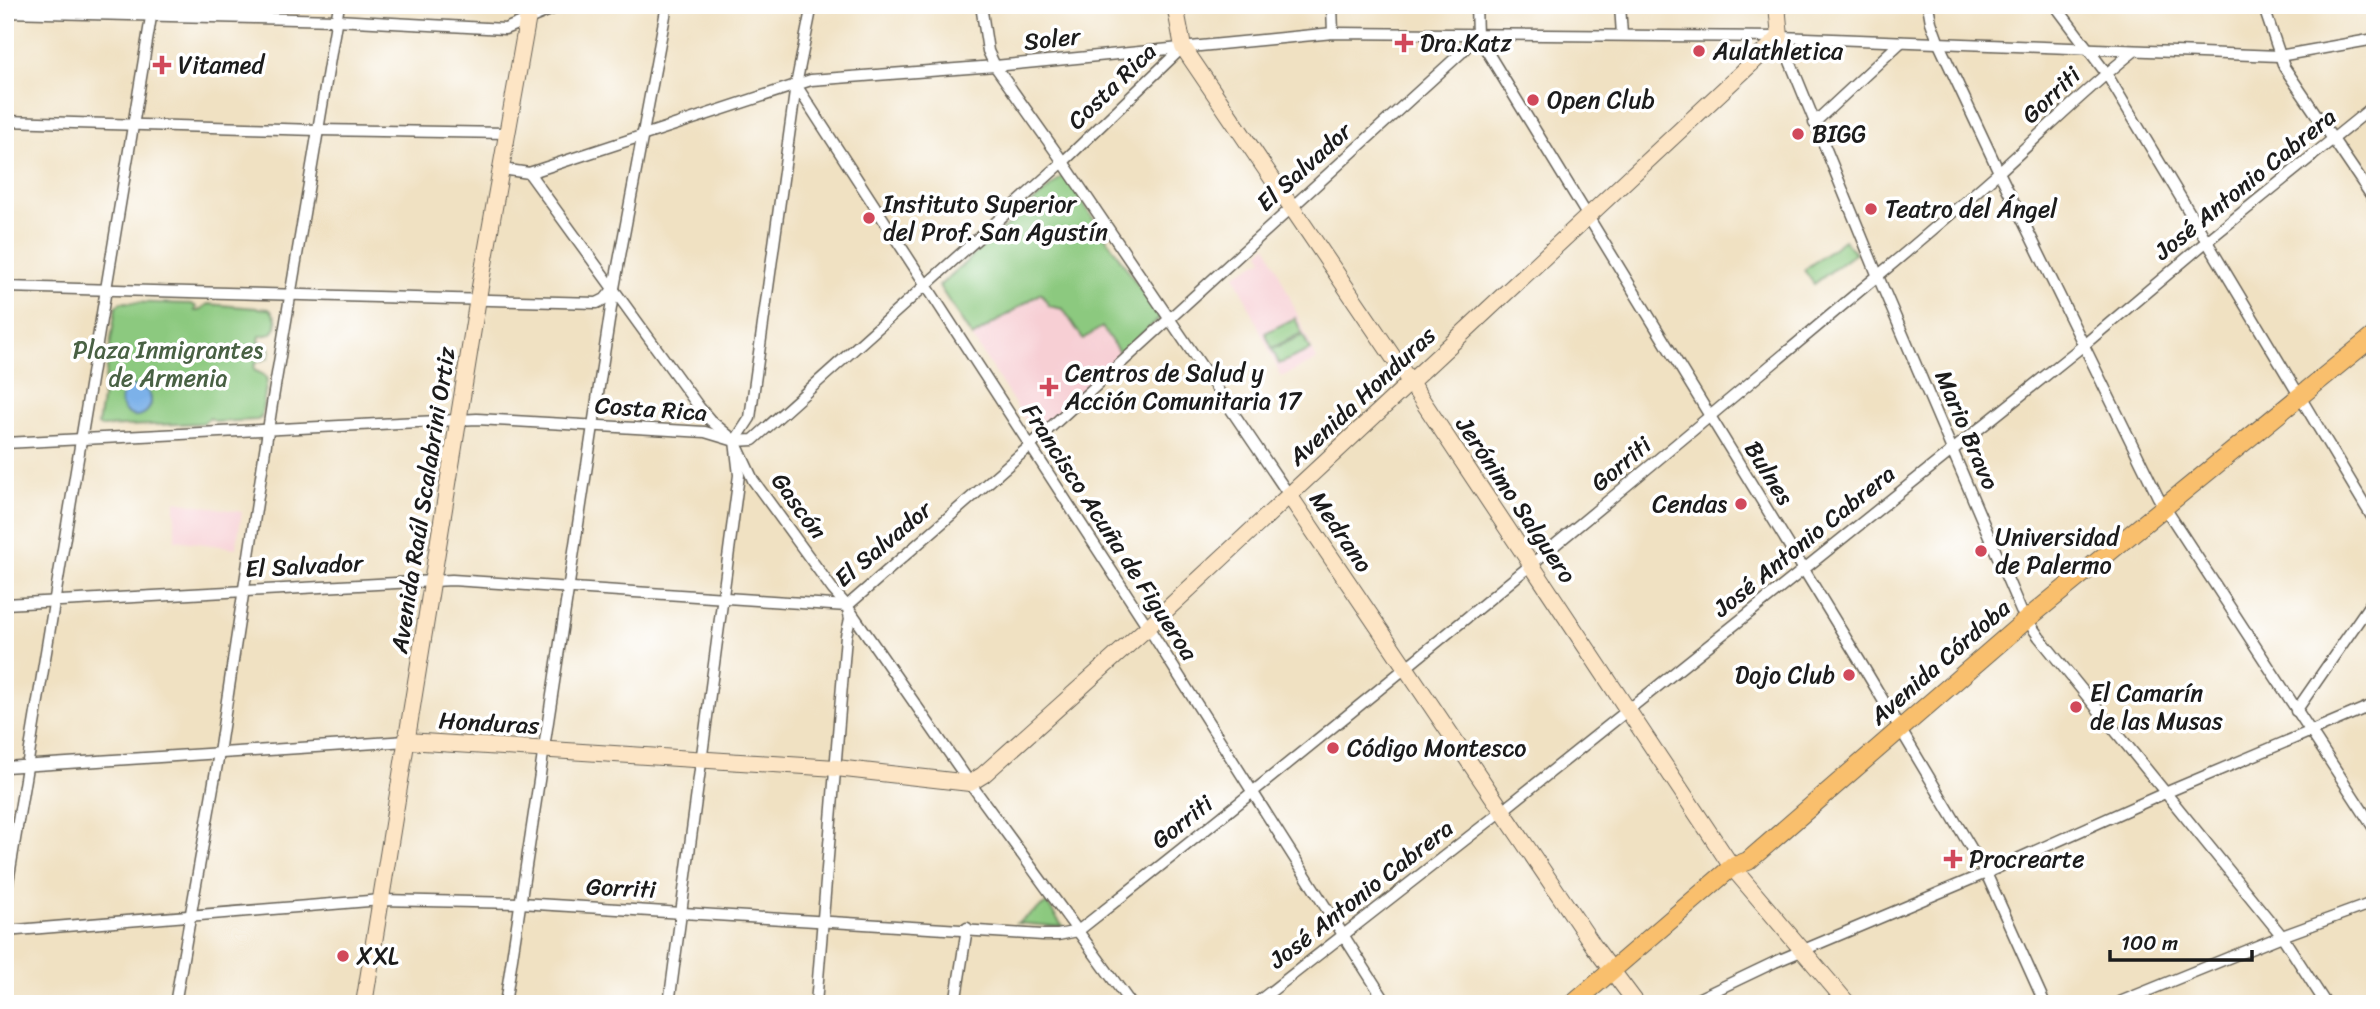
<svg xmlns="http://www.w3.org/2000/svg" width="2380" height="1009" viewBox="0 0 2380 1009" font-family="Sriracha,sans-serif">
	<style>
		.built { fill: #f7cfd4 }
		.green { fill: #8cc97f; stroke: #54724e; stroke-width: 2 }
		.water { fill: #7bb1e9; stroke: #4c6682; stroke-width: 2 }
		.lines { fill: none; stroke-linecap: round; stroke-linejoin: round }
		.street-casing { stroke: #666156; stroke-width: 13 }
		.secondary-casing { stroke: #666156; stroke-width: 18 }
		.primary-casing { stroke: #666156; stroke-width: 20 }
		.street { stroke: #fff; stroke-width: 10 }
		.secondary { stroke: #fde5c5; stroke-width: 16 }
		.primary { stroke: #f9bf6d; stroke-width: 18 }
		.poi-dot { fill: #d1495b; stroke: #fff; stroke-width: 2.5 }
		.labels { text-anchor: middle; stroke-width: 7; stroke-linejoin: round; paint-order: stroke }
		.street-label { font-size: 24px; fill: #1c1c1c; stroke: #fff }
		.poi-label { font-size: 24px; fill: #1c1c1c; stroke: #fff; text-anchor: start }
		.park-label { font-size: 24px; fill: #496144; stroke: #fff }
	</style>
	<rect width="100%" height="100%" fill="#fff"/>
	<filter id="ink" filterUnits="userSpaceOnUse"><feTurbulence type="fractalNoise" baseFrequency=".0143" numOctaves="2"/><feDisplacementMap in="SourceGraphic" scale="14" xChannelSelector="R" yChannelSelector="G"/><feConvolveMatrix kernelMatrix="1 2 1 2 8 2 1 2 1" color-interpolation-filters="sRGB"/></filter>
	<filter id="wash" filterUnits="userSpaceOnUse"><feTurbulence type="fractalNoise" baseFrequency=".00686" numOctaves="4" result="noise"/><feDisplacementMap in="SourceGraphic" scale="28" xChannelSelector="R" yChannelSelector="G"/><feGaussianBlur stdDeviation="1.57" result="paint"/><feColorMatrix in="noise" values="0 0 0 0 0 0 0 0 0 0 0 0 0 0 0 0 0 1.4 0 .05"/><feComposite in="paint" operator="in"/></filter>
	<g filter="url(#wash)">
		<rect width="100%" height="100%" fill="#f0e1c2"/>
		<!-- built -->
		<g class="built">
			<path d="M1267,245l50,115 -36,17 -46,-102 28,-16 -3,-8z"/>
			<path d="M1041,293l22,16 20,30 19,-12 18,27 -86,80 -62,-97z"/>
			<path d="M175,501l67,11 -6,36 -61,-8z"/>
		</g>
		<!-- green -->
		<g class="green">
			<path d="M1064,175l96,143 -40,36 -18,-27 -19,12 -20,-30 -14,-3 -8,-13 -69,44 -33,-51z"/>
			<path d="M1844,240l11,13 -41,31 -10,-14z"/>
			<path d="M121,302l71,2 4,3 -1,4h3l10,-7 61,5c8,7 11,17 2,25l-11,2 -1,6 7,2 4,5 -2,9 -13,5 -1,7 10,5 3,5 -6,38 -4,2 -40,2 -7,-4 -7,5 -102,4 -3,-2 18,-118z"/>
			<path d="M1295,318l7,15 -30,15 -7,-15z"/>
			<path d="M1303,335l7,15 -31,14 -7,-15z"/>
			<path d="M1047,903l16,24 -46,-4z"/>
		</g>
		<!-- water -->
		<circle class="water" cx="136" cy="401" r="15"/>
	</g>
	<g filter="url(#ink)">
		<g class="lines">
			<defs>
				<g id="street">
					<path d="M981,5l7,46 7,15 68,96 226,333"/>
					<path d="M1332,5l1,28"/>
					<path d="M1476,5l1,30 384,628 125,210 59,131"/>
					<path d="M1620,5l2,30"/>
					<path d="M1928,5l3,17 8,22 60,128 159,325 217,333"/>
					<path d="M2055,5l51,68 269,449"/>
					<path d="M2263,5l21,62 91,134"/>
					<path d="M5,12l331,8 169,9 57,-24"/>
					<path d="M1780,37l97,237 144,337 18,26 243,299 44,68"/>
					<path d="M796,85l352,542 239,377"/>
					<path d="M5,121l313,9 190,3"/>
					<path d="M1814,123l87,-81"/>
					<path d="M502,169l27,4 282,-93 184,-14 338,-33 447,4 499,19 96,-17"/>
					<path d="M529,173l170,234 11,13 25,21 18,39 80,110 14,16 123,177 161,221"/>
					<path d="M5,287l592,16 8,-4 9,-11"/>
					<path d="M5,443l472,-24 228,13 30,9 18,-1 310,-278 120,-115"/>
					<path d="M5,604l447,-24 395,26 183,-160 431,-393 16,-18"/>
					<path d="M2296,711l79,-114"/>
					<path d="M5,767l402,-26"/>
					<path d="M5,900l148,-895"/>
					<path d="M5,931l376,-31 139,3 523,32h15l20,-4c268,-211 530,-429 791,-648 44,-36 88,-74 131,-112 44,-40 86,-82 133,-119"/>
					<path d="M175,1004l44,-251 53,-349 67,-399"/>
					<path d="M505,1004l109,-716 53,-283"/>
					<path d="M669,1004l70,-529 -4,-34 15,-23 46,-333 16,-80"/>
					<path d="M816,1004l30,-368 4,-17 -2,-10"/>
					<path d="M955,1004l12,-76"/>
					<path d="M1255,1004l247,-193 583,-467 122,-103 168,-136"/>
					<path d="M1687,1004l88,-42 211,-89 179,-80 210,-89"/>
					<path d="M2115,1004l167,-68 93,-34"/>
				</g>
				<g id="secondary">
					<path d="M1175,5l8,42 227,335 322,485 116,137"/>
					<path d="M1289,495l306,453 42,56"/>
					<path d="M407,741l429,27 134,15 13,-8 165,-148 632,-590 -3,-32"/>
					<path d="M364,1004l114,-706 52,-293"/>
				</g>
				<path id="primary" d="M1573,1004l159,-137 16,-6 278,-241 349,-285"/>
			</defs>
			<!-- street casing -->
			<use href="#street" class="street-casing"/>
			<!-- secondary casing -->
			<use href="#secondary" class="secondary-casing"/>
			<!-- primary casing -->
			<use href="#primary" class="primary-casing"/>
			<!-- street -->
			<use href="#street" class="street"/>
			<!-- secondary -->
			<use href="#secondary" class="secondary"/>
			<!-- primary -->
			<use href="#primary" class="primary"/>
		</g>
	</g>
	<!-- markers -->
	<g class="poi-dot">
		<path d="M1400.5 32.5h7v7h7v7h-7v7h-7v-7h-7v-7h7z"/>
		<circle cx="1699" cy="51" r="7"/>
		<path d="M158.5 54.5h7v7h7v7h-7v7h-7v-7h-7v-7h7z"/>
		<circle cx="1533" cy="100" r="7"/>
		<circle cx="1798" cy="134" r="7"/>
		<circle cx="1871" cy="209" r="7"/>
		<circle cx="869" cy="218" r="7"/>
		<path d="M1045.5 376.5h7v7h7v7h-7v7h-7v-7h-7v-7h7z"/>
		<circle cx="1741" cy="504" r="7"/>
		<circle cx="1981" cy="551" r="7"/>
		<circle cx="1849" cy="675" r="7"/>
		<circle cx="2076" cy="707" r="7"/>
		<circle cx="1333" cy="748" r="7"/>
		<path d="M1949.5 848.5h7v7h7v7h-7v7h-7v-7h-7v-7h7z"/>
		<circle cx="343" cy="956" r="7"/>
	</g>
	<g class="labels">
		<!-- street labels -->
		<g class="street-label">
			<text transform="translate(1052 39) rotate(-6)" y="8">Soler</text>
			<text transform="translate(1112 86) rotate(-44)" y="8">Costa Rica</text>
			<text transform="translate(2051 95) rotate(-43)" y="8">Gorriti</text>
			<text transform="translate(1304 167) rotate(-42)" y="8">El Salvador</text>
			<text transform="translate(2245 184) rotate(-39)" y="8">José Antonio Cabrera</text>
			<text transform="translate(1362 396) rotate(-43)" y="8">Avenida Honduras</text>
			<text transform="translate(651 409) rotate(4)" y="8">Costa Rica</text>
			<text transform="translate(1967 430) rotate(67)" y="8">Mario Bravo</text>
			<text transform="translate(1621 464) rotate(-40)" y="8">Gorriti</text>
			<text transform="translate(1769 473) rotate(58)" y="8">Bulnes</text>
			<text transform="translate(423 500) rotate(-81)" y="8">Avenida Raúl Scalabrini Ortiz</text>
			<text transform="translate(1516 500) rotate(56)" y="8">Jerónimo Salguero</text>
			<text transform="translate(799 506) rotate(54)" y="8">Gascón</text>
			<text transform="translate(1110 532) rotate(57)" y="8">Francisco Acuña de Figueroa</text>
			<text transform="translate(1341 532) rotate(56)" y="8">Medrano</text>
			<text transform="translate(1804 541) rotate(-39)" y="8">José Antonio Cabrera</text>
			<text transform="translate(883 544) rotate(-40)" y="8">El Salvador</text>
			<text transform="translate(304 566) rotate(-3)" y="8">El Salvador</text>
			<text transform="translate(1940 662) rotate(-41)" y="8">Avenida Córdoba</text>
			<text transform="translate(489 723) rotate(3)" y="8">Honduras</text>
			<text transform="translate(1182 822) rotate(-38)" y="8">Gorriti</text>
			<text transform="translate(621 888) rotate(3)" y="8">Gorriti</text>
			<text transform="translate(1361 894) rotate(-38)" y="8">José Antonio Cabrera</text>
		</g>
		<!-- poi labels -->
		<g class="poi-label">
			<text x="1420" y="51">Dra.Katz</text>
			<text x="1713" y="59">Aulathletica</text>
			<text x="178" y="73">Vitamed</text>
			<text x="1547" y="108">Open Club</text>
			<text x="1812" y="142">BIGG</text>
			<text x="883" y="212">Instituto Superior<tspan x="883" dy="28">del Prof. San Agustín</tspan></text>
			<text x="1885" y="217">Teatro del Ángel</text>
			<text x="1065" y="381">Centros de Salud y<tspan x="1065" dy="28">Acción Comunitaria 17</tspan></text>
			<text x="1727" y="512" text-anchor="end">Cendas</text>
			<text x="1995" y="545">Universidad<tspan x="1995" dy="28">de Palermo</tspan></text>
			<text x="1835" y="683" text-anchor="end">Dojo Club</text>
			<text x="2090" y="701">El Camarín<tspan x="2090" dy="28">de las Musas</tspan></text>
			<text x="1347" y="756">Código Montesco</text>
			<text x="1969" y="867">Procrearte</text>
			<text x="357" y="964">XXL</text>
		</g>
		<!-- park labels -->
		<g class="park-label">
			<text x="168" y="358">Plaza Inmigrantes<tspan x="168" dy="28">de Armenia</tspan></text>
		</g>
	</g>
	<!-- margin -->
	<rect width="2380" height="1009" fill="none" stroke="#fff" stroke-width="28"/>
	<!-- scale -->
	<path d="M2110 950v10h142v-10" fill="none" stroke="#1c1c1c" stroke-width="3.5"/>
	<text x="2121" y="950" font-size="21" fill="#1c1c1c" stroke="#ffffff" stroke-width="5" paint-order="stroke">100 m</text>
</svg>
